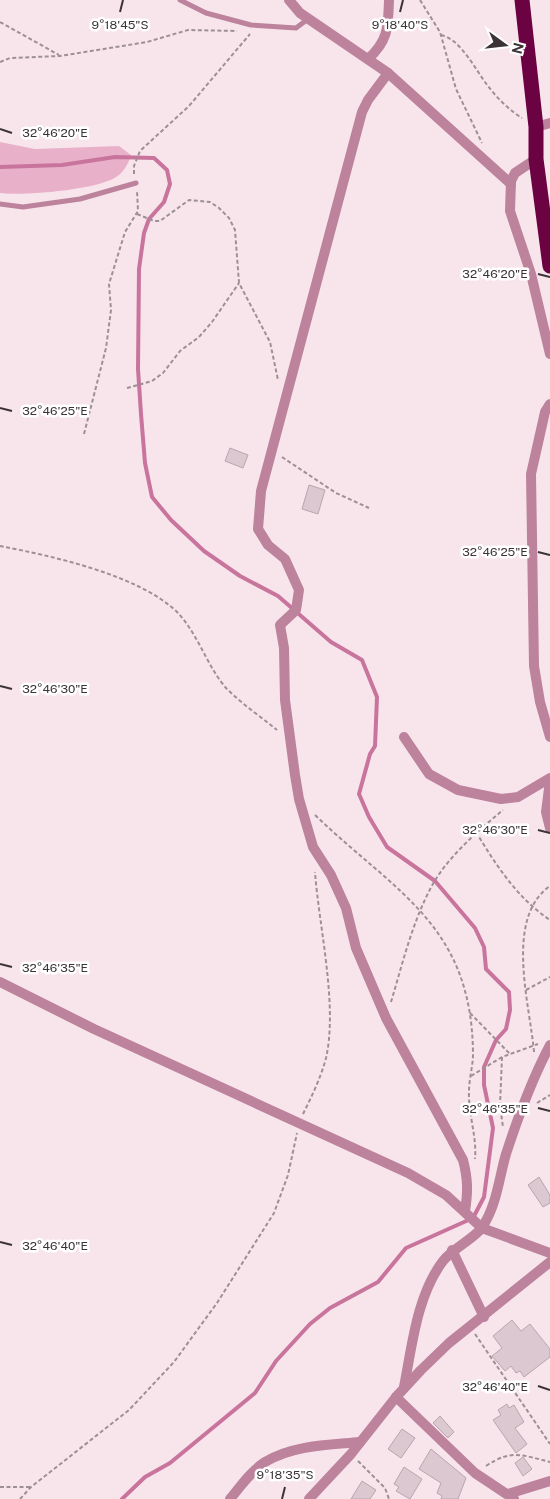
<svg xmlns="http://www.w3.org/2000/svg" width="550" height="1499" viewBox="0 0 550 1499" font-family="'Public Sans',sans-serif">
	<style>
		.green { fill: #e8b1c9 }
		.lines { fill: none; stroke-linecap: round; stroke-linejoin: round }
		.stream { stroke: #c9749c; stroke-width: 4 }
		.building { fill: #dbc8d0; stroke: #b8a6ad }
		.path { stroke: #9d9095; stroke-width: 2; stroke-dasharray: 4 2.5; stroke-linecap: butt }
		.lane { stroke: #bd829c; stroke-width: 5 }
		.street { stroke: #bd829c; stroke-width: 10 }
		.highway { stroke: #6b0343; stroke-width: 15 }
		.ticks { fill: none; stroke: #3b3336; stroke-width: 2 }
		.ticks-label { font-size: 12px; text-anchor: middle; fill: #3b3336; stroke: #fff; stroke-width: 5; stroke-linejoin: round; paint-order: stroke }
	</style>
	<rect width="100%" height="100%" fill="#f8e5ec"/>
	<!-- green -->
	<path class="green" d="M0,142l35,7 84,-3 12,9c-2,7 -6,15 -12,20 -17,15 -96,21 -119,18z"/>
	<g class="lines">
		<!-- stream -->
		<path class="stream" d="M0,167l62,-2 53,-8 39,1 13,12 3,14 -6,18 -15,17 -5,14 -5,36 -1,100 3,45 4,49 7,34 19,23 33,31 36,25 38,20 53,46 31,18 15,37 -2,49 -5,8 -11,40 10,23 18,30 48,34 40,47 9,19 2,22 23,23 1,18 -4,19 -10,11 -12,27v18l9,43 -9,69 -11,21 -67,30 -28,34 -48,26 -20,16 -34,37 -21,32 -85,70 -25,14 -23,22"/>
	</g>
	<!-- building -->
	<g class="building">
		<path d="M230,448l18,7 -5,13 -18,-7z"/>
		<path d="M309,485l16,5 -7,24 -16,-5z"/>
		<path d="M539,1177l11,18v8l-7,4 -15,-22z"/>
		<path d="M512,1320l9,11 9,-7 20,25v8l-26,20 -4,-6 -4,2 -5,-7 -6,5 -13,-15 10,-8 -9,-12z"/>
		<path d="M507,1404l2,4 5,-3 10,17 -9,6 12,16 -11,9 -23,-33 8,-5 -3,-5z"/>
		<path d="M440,1416l14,16 -6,6 -15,-15z"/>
		<path d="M402,1429l13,9 -14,20 -13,-9z"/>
		<path d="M431,1449l35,29 -8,21h-17l1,-3 -5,-3 4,-10 -22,-14z"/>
		<path d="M523,1457l9,12 -9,7 -8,-13z"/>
		<path d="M404,1467l18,12 -12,20 -14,-8 3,-4 -5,-3z"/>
		<path d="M362,1481l14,9 -6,9h-19z"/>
	</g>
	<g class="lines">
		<!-- path -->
		<g class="path">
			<path d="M420,0l20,32 16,57 26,54"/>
			<path d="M0,22l59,33"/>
			<path d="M441,35c20,4 35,36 47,51 9,12 21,24 34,32"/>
			<path d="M0,62l10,-4 50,-2 87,-14 41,-12 49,1"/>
			<path d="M134,174v-8l6,-15 49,-45 61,-72"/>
			<path d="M137,214l17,7h6l29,-21 21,2 9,6 10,10 6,12 4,53 31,59 8,38"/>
			<path d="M127,388l25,-7 11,-8 17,-22 19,-14 13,-15 27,-39"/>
			<path d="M84,434l22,-86 5,-38 -2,-26 16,-52 13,-21 -1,-20"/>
			<path d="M282,457l54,36 33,15"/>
			<path d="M0,546c52,10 139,29 177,66 22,23 30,55 50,77 15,15 34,28 50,41"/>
			<path d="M315,815c81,78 157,110 158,239 0,12 -4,25 -4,37 -1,23 8,45 6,68"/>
			<path d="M476,832c20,33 41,66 74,88"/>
			<path d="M526,990l24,-13"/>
			<path d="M391,1002c12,-40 22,-83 43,-120 17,-28 44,-51 69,-72"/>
			<path d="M470,1013l40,41"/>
			<path d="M534,1052c-4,-47 -30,-134 16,-166"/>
			<path d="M502,1057l-2,49 3,21"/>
			<path d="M471,1076l31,-19 36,-13"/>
			<path d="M537,1103l13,-8"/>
			<path d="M303,1114c9,-18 18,-37 23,-56 12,-53 -7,-131 -11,-186"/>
			<path d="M475,1334l75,110"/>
			<path d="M358,1461l27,27 4,11"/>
			<path d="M486,1466c25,-17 36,-11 64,-4"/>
			<path d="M0,1487h30"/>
			<path d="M20,1499l11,-12 98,-77 45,-48 43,-59 57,-90 14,-38 9,-42"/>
		</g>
		<!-- lane -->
		<g class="lane">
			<path d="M180,0l26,13 45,12 45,3 12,-9"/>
			<path d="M0,204l23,3 57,-8 56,-16"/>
		</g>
		<!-- street -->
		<g class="street">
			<path d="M289,0l11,13 88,60 123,111"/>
			<path d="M368,59c21,-19 20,-33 21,-59"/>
			<path d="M388,73l-20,27 -6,12 -101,379 -3,38 10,16 17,14 14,31 -3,20 -16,15 4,23 1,52 10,75 4,24 14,48 18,28 15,33 10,40 30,70 77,142c5,19 5,32 2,51"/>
			<path d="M536,127l14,-4"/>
			<path d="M536,159l-21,14 -4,8 -1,30 21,63 19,80"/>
			<path d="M550,404l-5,8 -14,62 3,192 6,36 10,35"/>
			<path d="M404,737l25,37 29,16 43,9 17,-2 32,-19"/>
			<path d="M550,781l-4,31 4,16"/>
			<path d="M0,982l94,47 314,144 38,22 36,33 68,25"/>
			<path d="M452,1250l32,67"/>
			<path d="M404,1387c8,-41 13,-92 39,-126 10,-13 34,-24 40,-35 14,-22 16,-48 23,-72 12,-37 26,-75 44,-109"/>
			<path d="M396,1397l79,76 39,26"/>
			<path d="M508,1494l42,-13"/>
			<path d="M230,1499c10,-12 21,-28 35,-37 28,-17 64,-17 95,-20"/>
			<path d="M309,1499l42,-45 45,-57 25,-27 28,-27 101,-81"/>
		</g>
		<!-- highway -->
		<path class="highway" d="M522,0l14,127v32l14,107"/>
	</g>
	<!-- ticks -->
	<path class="ticks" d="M120,12l3,-12M400,12l3,-12M0,129l12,4M538,274l12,3M0,408l12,3M538,552l12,3M0,686l12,3M538,830l12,3M0,964l12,3M538,1108l12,3M0,1242l12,3M538,1386l12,4M282,1499l3,-12"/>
	<g class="ticks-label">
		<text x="120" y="29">9°18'45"S</text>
		<text x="400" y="29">9°18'40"S</text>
		<text x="55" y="137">32°46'20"E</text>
		<text x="495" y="278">32°46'20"E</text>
		<text x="55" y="415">32°46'25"E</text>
		<text x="495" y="556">32°46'25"E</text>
		<text x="55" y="693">32°46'30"E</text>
		<text x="495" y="834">32°46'30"E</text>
		<text x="55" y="972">32°46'35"E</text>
		<text x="495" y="1113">32°46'35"E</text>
		<text x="55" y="1250">32°46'40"E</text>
		<text x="495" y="1391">32°46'40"E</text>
		<text x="285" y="1479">9°18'35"S</text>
	</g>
	<!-- north arrow -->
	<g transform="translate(505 45) rotate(105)" stroke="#ffffff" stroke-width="4" paint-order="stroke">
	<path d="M0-4L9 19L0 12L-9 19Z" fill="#3b3336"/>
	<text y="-8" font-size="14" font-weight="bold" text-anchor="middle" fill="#3b3336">N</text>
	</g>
</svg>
